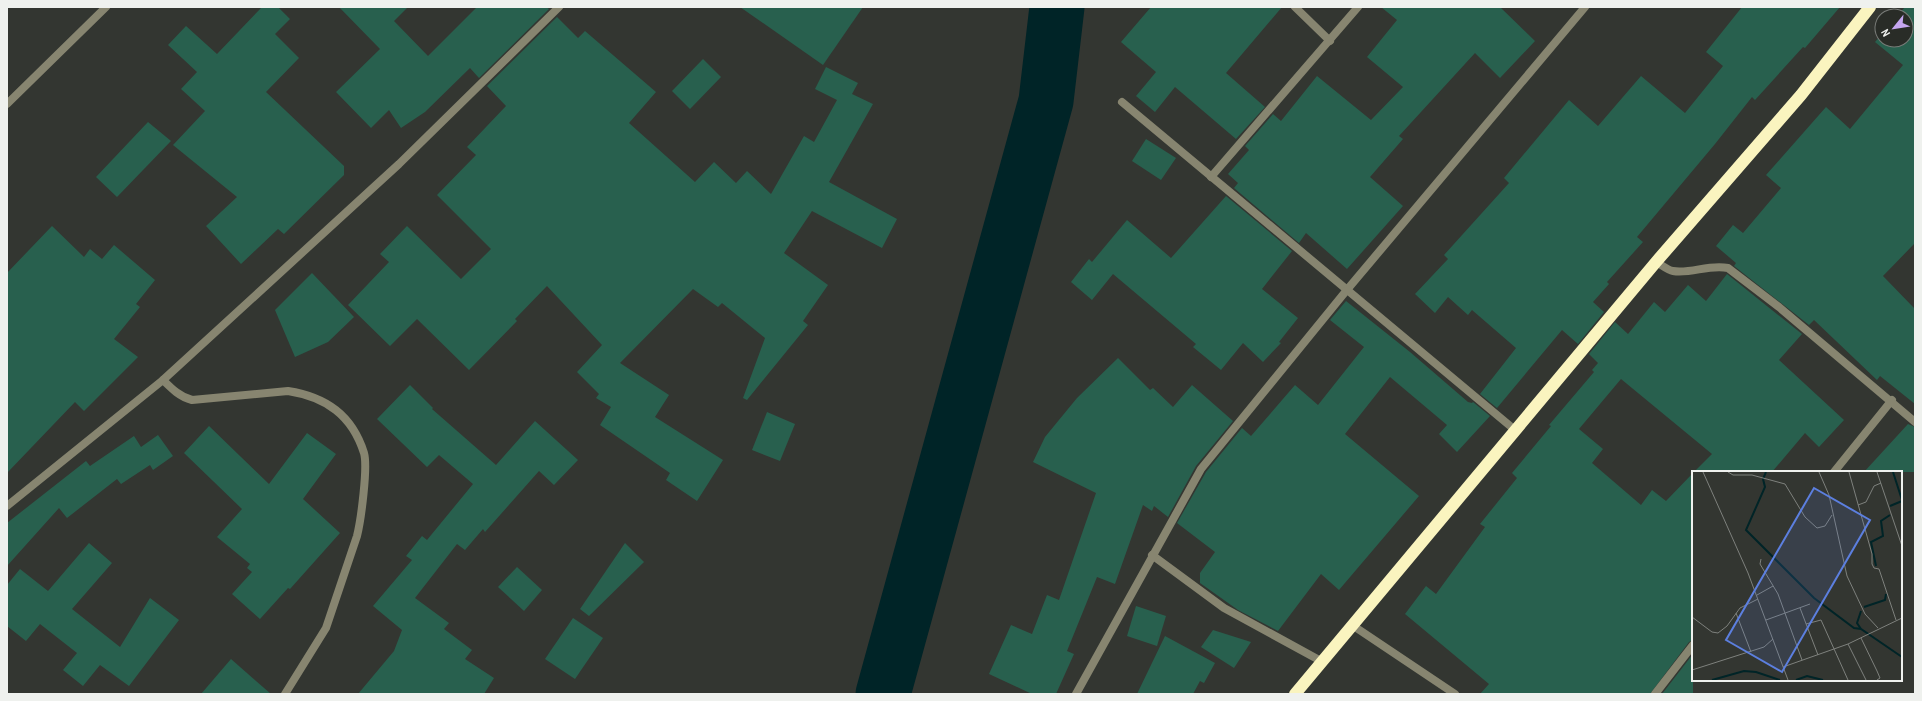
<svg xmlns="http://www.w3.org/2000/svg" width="1922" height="701" viewBox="0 0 1922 701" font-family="'Archivo Narrow',sans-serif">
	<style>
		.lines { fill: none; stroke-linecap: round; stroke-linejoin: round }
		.river { stroke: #002427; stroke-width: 55 }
		.building { fill: #28604e }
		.street { stroke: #878570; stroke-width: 8 }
		.highway { stroke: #faf4bf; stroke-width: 12 }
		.inset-river { fill: none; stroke: #002427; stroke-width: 2 }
		.inset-road { fill: none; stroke: #7e817d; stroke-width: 1 }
		.view { fill: #5c7fdf; fill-opacity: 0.15; stroke: #5c7fdf; stroke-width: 2 }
		.inset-edge { fill: none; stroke: #eff1ee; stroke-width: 2 }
	</style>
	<rect width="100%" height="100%" fill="#333631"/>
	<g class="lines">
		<!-- river -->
		<path class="river" d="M883,694l163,-593 11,-94"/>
	</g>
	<!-- building -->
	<g class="building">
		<path d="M262,7h16l12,12 -15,15 24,24 -33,34 78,74v9l-60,59 -6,-5 -37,35 -35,-38 31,-29 -64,-52 32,-34 -24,-22 16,-17 -29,-27 18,-19 31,28z"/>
		<path d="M339,7h69l-14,14 34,35 49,-49h69l3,2 -70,69 -9,-10 -45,44 -24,16 -12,-18 -18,18 -35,-36 44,-43z"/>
		<path d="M740,7h123l-40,58z"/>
		<path d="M1151,7h131l-56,66 39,34 -29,32 -61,-52 -20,25 -19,-16 20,-24 -35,-30z"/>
		<path d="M1381,7h119l35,34 -35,37 -25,-25 -76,83 4,3 -33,38 33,29 -56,63 -41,-36 -7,10 -65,-55 4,-5 -10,-9 21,-24 -4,-4 28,-32 8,7 36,-45 54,44 32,-33 -36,-30 30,-37z"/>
		<path d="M1742,7h98l-35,41 -2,-1 -48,53 -3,-3 -37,47 -78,93 6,5 -36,40 2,2 -16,18 11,10 -26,32 -16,-14 -65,78 -17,-14 36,-46 -44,-38 -4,5 -20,-18 -13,16 -20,-19 33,-35 -4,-4 65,-72 -5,-5 65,-78 29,26 43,-50 44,37 38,-47 -17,-14z"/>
		<path d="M1905,7h10v236l-32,33 32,33v95l-35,-28 -3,4 -63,-60 -5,5 -75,-59 2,-3 -20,-17 17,-21 10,8 38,-45 -15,-13 60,-68 24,22 53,-64 -28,-23 7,-8v6h24v-24h-9z"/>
		<path d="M557,17l21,21 7,-7 71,61 -27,31 66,59 19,-20 22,21 11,-12 24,23 33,-58 10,6 23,-42 -22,-11 11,-22 32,16 -6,11 21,10 -44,78 68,37 -15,29 -70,-37 -28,42 44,32 -25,36 5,4 -61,75 -4,-2 22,-60 -43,-35 -4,4 -25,-18 -73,74 49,32 -14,22 68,43 -26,41 -31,-21 4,-7 -70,-48 11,-18 -15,-9 3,-4 -22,-22 25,-27 -55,-59 -32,33 2,2 -48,49 -52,-51 -27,27 -42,-41 41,-43 -9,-8 27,-28 54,53 30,-30 -54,-54 39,-40 -9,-8 39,-41 -19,-20z"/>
		<path d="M703,59l18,18 -31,32 -18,-18z"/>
		<path d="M148,122l23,19 -54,56 -21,-20z"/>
		<path d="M1146,139l30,19 -15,22 -29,-19z"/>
		<path d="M1226,196l66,55 -30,38 36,29 -19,24 2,1 -18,19 -20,-19 -22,27 -28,-23 3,-3 -83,-70 -21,26 -21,-18 18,-23 3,3 35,-42 44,38z"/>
		<path d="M52,226l32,31 6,-8 12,10 12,-14 41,35 -19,24 4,3 -26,32 24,18 -54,54 -9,-9 -68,71v-200z"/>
		<path d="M312,273l42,44 -26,25 -33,15 -20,-47z"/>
		<path d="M1727,274l75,60 -23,26 65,60 -25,27 -14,-14 -33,39h-78l18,-18 -91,-75 -42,50 24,20 -11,14 49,42 11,-15 14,11 27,-28v167l-4,2 -39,52h-170l9,-10 -84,-70 21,-28 10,8 49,-67 -5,-3 37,-46 -5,-5 39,-47 -2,-1 45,-53 -2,-2 6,-7 -9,-9 26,-32 13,12 26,-32 11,10 23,-27 18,16z"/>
		<path d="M1346,301l64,51 58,50 4,1 1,-1 17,14 -33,36 -18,-18 8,-9 -57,-48 -45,57 74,62 -80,94 -18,-16 -43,57 -40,-21 -38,-27v-10l15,-21 -38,-29 29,-51 36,-44 9,8 44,-51 23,20 46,-58 -34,-27z"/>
		<path d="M1118,358l32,32 3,-2 20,19 19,-22 41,36 -37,45 -28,51 -14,-11 -2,5 -9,-6 -28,79 -18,-7 -30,74 7,3 -18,40h-24l-43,-20 22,-49 21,9 15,-39 12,5 37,-107 -63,-31 12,-25 32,-39z"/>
		<path d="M410,385l23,23 -1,1 64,56 39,-44 43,39 -24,25 -15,-14 -54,61 -2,-3 -18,21 -8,-6 -42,54 34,25 -5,6 28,21 -7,9 29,19 -10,16h-126l36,-43 8,-21 -29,-24 39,-46 -6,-4 16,-20 5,4 46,-56 -34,-29 -12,12 -50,-48z"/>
		<path d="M767,412l28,12 -15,37 -28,-11z"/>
		<path d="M1908,424l7,3v45h-51z"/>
		<path d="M209,426l60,58 38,-51 29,21 -33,45 37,34 -50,56 -2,-1 -28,31 -28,-25 20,-22 -5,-4 3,-4 -33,-27 25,-28 -58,-56z"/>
		<path d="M158,435l15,21 -20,14 -3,-5 -29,19 -4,-5 -50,39 -8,-10 -52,58v-43l79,-62 4,5 44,-30 7,11z"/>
		<path d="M89,543l23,20 -40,46 48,38 30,-49 29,22 -50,66 -29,-21 -17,21 -20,-16 14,-17 -37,-29 -14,17 -19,-15v-41l13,-16 28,22z"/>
		<path d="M625,543l19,19 -55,54 -9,-7z"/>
		<path d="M517,567l25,23 -18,21 -26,-24z"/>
		<path d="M1136,606l30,10 -9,30 -30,-10z"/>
		<path d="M573,618l30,20 -28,41 -30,-20z"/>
		<path d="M1213,630l38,12 -17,26 -33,-21z"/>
		<path d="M1165,636l50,27 -11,20 -4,-2 -7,13h-56z"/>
		<path d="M1693,654v40h-31z"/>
		<path d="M231,659l40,35h-70z"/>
	</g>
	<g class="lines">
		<!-- street -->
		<g class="street">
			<path d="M1295,7l35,34"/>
			<path d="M1122,102l393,328"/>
			<path d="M7,104l99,-97"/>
			<path d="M1211,177l147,-170"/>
			<path d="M1656,262c6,3 11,8 17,9 18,3 36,-7 55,-3l51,39 136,115"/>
			<path d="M163,380c9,9 17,17 29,20l96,-9c38,6 64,24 76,62 4,14 -3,67 -7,83l-31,92 -41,66"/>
			<path d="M1834,472l58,-72"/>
			<path d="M7,506l156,-126 236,-216 160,-157"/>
			<path d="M1152,555l72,53 97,53"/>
			<path d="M1352,625l103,69"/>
			<path d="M1076,694l125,-225 145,-178 239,-284"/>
			<path d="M1655,694l38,-49"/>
		</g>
		<!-- highway -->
		<path class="highway" d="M1295,694l361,-432 145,-167 69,-88"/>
	</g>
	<!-- overview -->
	<g transform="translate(1692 471)">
		<rect width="210" height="210" fill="#333631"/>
		<path class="inset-river" d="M74,1l-3,7 2,8 -19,43 68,68 40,30 7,1 41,28M201,1l9,28M198,35l12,-5M184,95l-5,-24 12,-6 -2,-15 9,-6M172,136l21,-7 1,-6M169,158l-4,-6 4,-12M20,209l32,-9 12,1 24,8M104,209l11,-4 16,4"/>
		<path class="inset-road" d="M11,1l45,101 40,107M36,1l5,3h19l33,9 20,33 12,11 8,-2 7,-11M127,1l10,23 18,81 18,38 13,14M157,1l23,82v10l2,4 5,1 17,51M185,1l25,74M166,34l8,-3 8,-16 7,-3M69,88l-1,5 18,30 24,66M65,124l16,-9M108,137l18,47M44,142l15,39M0,146l20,15 6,1 9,-7 13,-18 18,-9M74,149l44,-16M114,153l15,-4 27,60M169,167l16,33 3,7 -3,2M156,173l18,36M91,196l65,-23 54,-26M0,199l72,-23 9,-8"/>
		<path class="view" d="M122,17l56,32 -88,152 -56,-32z"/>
		<rect width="210" height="210" class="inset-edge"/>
	</g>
	<!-- border -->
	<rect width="1922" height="701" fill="none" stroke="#eff1ee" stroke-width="16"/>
	<!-- north arrow -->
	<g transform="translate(1894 28) rotate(240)"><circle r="19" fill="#292c27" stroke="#787b77"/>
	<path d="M0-3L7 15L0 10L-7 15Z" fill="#c5a6f0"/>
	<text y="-6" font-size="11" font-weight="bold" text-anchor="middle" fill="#eff1ee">N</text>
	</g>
</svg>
